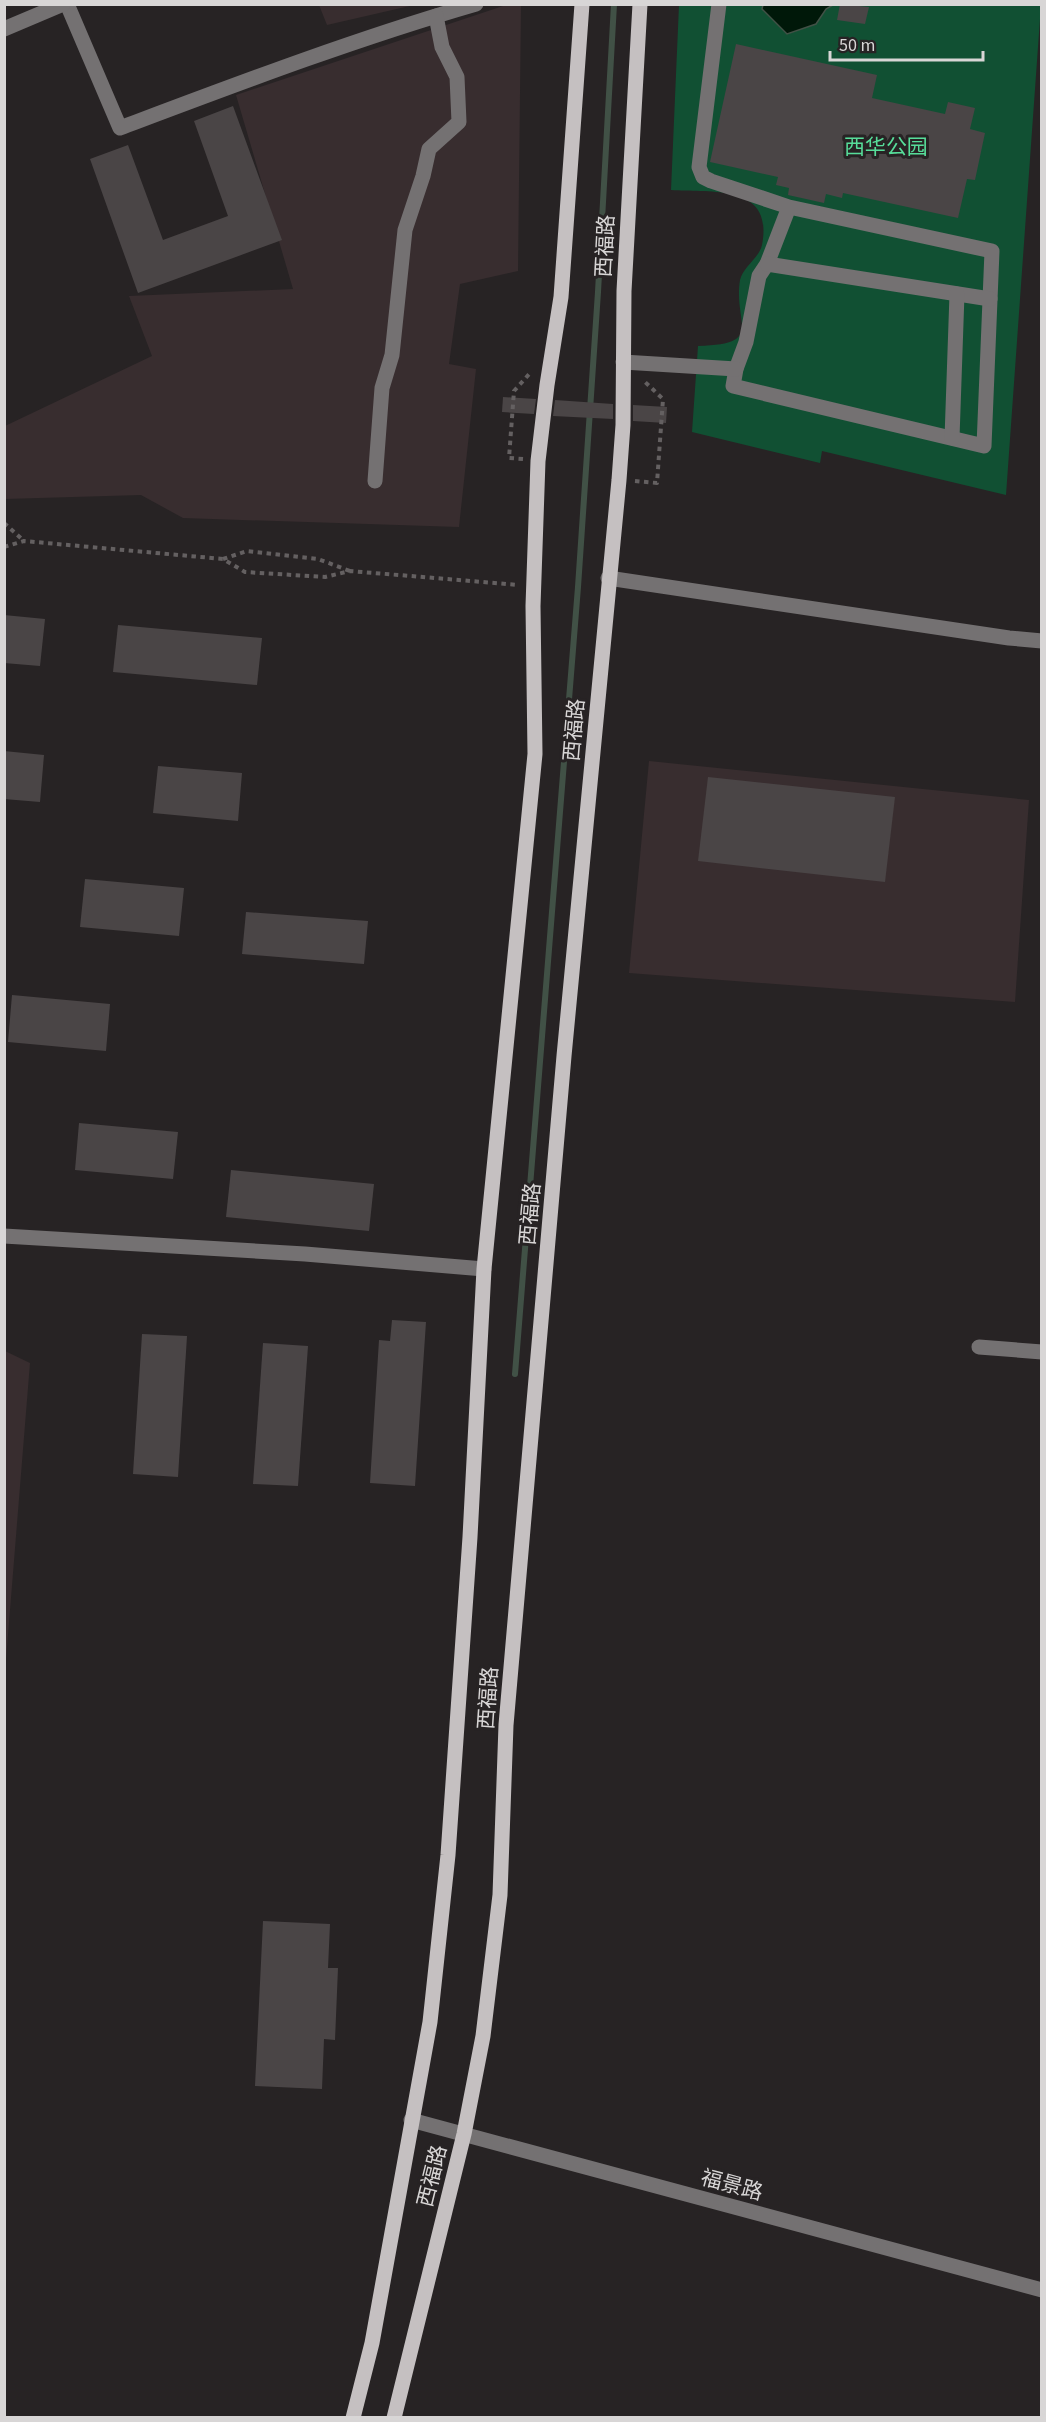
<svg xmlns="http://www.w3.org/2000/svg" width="1046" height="2422" viewBox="0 0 1046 2422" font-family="'Source Sans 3','Noto Sans SC',sans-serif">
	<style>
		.built { fill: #382d2f }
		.green { fill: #115033 }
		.water { fill: #001809; stroke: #415146; stroke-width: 1.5 }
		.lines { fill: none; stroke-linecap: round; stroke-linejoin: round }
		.stream { stroke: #415146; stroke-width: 6 }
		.building { fill: #4a4546 }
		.path { stroke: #646061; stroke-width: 4; stroke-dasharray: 4.5 4.5; stroke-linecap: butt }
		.minor { stroke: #747172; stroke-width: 15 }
		.major { stroke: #c5c0c1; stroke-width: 15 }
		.labels { text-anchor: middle; stroke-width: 6; stroke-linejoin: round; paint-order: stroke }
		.park-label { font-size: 21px; fill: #57dd9a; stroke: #272324 }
		.street-label { font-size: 21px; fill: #d8d6d6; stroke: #272324 }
	</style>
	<rect width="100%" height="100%" fill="#272324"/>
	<!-- built -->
	<g class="built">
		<path d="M319,5h95l-87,20z"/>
		<path d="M506,5h15l-3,266 -58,13 -11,80 27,5 -17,158 -276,-9 -42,-23 -136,4v-73l147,-70 -23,-60 164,-7 -57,-194z"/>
		<path d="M649,761l380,39 -14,202 -386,-29z"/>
		<path d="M5,1351l25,12 -25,309z"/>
	</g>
	<!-- green -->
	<path class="green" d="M679,5h362l-35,490 -184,-44 -2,12 -128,-31 6,-86c68,-2 35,-22 42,-66 3,-13 19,-22 22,-35 12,-62 -51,-52 -91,-55z"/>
	<!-- water -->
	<path class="water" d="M763,5v-1l70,1 -7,4 -10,15 -29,10 -25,-25z"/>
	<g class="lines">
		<!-- stream -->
		<path class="stream" d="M515,1374l63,-787 20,-295 16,-288"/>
	</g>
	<!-- building -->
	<g class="building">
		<path d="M840,4l29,3 -4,17 -28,-4z"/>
		<path d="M736,44l141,31 -5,23 73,16 3,-12 27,6 -5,21 15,4 -10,47 -8,-1 -9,39 -115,-25 -1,5 -16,-4 -2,9 -36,-8 1,-7 -13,-3 2,-8 -68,-15z"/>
		<path d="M233,106l49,134 -144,53 -48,-134 38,-14 35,95 65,-24 -34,-95z"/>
		<path d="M503,397l33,2 -2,15 -32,-2z"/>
		<path d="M555,400l58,4v15l-60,-3z"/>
		<path d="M633,405l34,2 -1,16 -33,-2z"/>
		<path d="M4,615l41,4 -5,47 -36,-3z"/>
		<path d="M118,625l144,13 -5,47 -144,-13z"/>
		<path d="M4,751l40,4 -4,47 -36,-3z"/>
		<path d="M158,766l84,7 -4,48 -85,-8z"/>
		<path d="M708,777l187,20 -10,85 -187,-21z"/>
		<path d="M85,879l99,9 -5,48 -99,-9z"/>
		<path d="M246,912l122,9 -4,43 -122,-10z"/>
		<path d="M12,995l98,9 -4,47 -98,-9z"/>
		<path d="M79,1123l99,9 -5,47 -98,-9z"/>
		<path d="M231,1170l143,14 -5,47 -143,-14z"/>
		<path d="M392,1320l34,2 -11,164 -45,-3 9,-143 11,1z"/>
		<path d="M142,1334l45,2 -9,141 -45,-3z"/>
		<path d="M263,1343l45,3 -10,140 -45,-2z"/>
		<path d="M263,1921l67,3 -2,44h10l-3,72 -11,-1 -2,50 -67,-3z"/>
	</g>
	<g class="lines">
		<!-- path -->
		<g class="path">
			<path d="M523,459l-14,-1 5,-67 17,-19"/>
			<path d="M635,481l22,2 6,-84 -19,-18"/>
			<path d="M4,523l20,18"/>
			<path d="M4,547l20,-6 199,18 22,13 80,5 25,-6 169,14"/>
			<path d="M223,559l24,-8 71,8 32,12"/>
		</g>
		<!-- minor -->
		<g class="minor">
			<path d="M67,4l53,124c117,-44 235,-89 356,-124"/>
			<path d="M719,4l-20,163 4,10 8,4 78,26 -22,57 -8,12 -13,66 -10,27 -3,17 251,60 8,-195 -203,-44"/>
			<path d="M4,29l59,-25"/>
			<path d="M767,264l223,35"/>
			<path d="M623,362l113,7"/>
			<path d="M952,438l5,-144"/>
			<path d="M375,481l7,-93 10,-33 13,-125 18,-54 6,-27 30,-27 -2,-45 -15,-30 -6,-31"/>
			<path d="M608,578l401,60 33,3"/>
			<path d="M4,1236l301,18 179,15"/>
			<path d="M979,1347l63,5"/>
			<path d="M411,2120l631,170"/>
		</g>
		<!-- major -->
		<g class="major">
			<path d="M353,2418l19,-75 58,-321 18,-167 22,-318 14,-268 51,-515 -2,-148 5,-145 9,-76 14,-88 21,-293"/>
			<path d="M394,2418l70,-284 19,-98 17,-141 6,-170 58,-669 55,-576 4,-55 1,-134 16,-287"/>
		</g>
	</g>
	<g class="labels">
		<!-- park labels -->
		<g class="park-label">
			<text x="886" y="154">西华公园</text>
		</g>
		<!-- street labels -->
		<g class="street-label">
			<text transform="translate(605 246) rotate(-87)" y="7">西福路</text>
			<text transform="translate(574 730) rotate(-85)" y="7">西福路</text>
			<text transform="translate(530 1214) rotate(-85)" y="7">西福路</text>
			<text transform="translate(488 1698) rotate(-86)" y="7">西福路</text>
			<text transform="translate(432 2176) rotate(-76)" y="7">西福路</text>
			<text transform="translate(732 2185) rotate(15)" y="7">福景路</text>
		</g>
	</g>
	<!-- border -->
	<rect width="1046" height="2422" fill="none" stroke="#d8d6d6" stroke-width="12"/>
	<!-- scale -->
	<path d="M830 51v9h153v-9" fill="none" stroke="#d8d6d6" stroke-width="3"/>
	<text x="839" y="51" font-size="18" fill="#d8d6d6" stroke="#272324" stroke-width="4.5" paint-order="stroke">50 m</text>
</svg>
